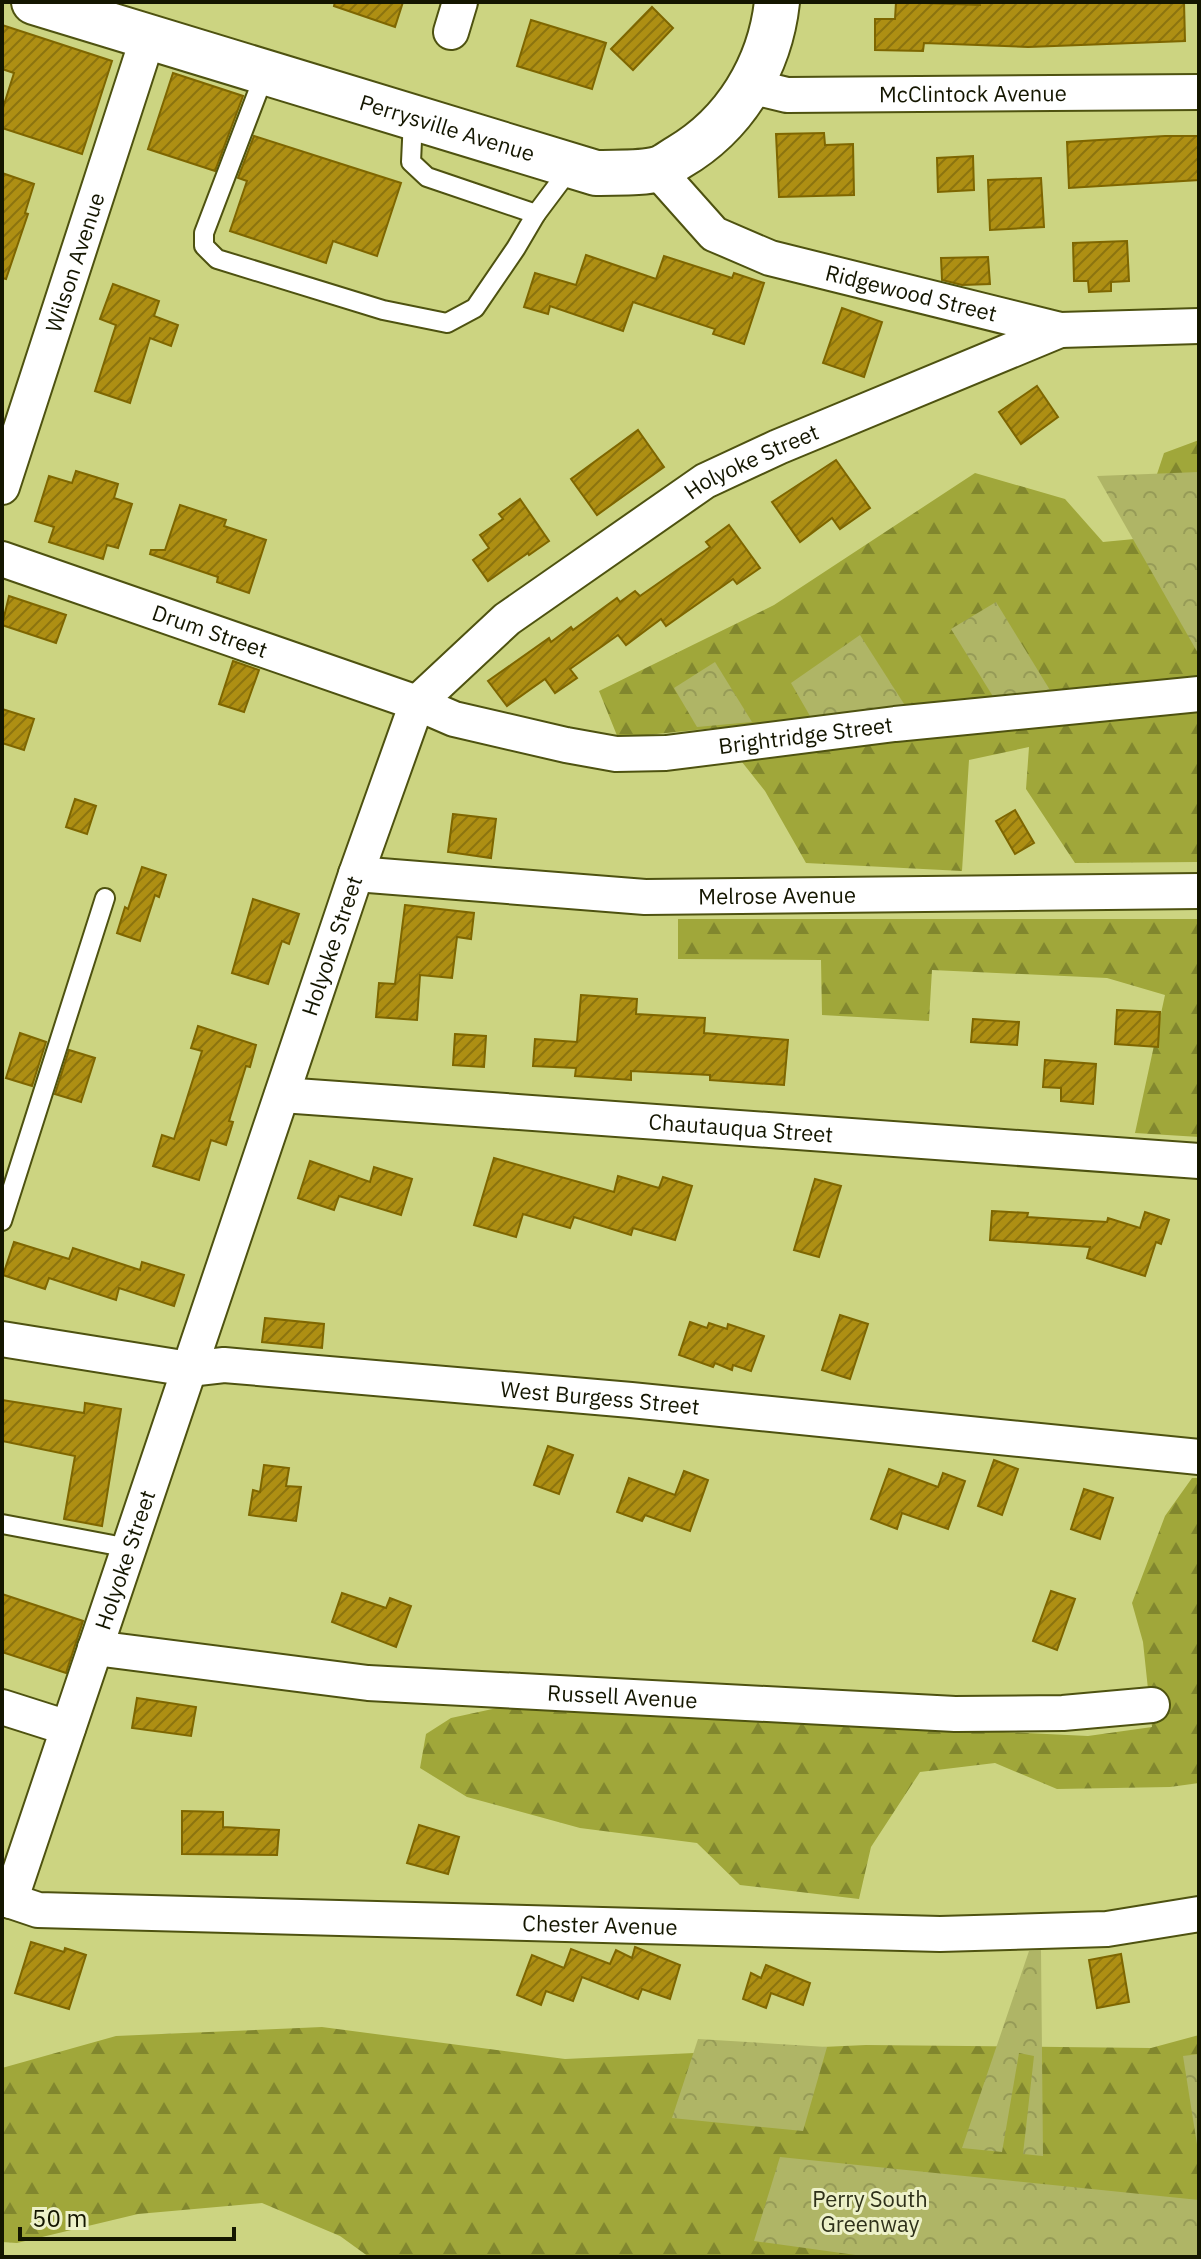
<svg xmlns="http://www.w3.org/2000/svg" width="1201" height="2259" viewBox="0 0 1201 2259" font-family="'IBM Plex Sans',sans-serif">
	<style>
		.forest { fill: url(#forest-firs) }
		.park { fill: url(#park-crowns) }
		.building { fill: url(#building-hatch); stroke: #7e6600; stroke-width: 2 }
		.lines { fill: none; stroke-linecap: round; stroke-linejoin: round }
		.service-casing { stroke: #4e5210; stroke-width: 22 }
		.minor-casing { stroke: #4e5210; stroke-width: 38 }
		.tertiary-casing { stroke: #4e5210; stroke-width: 48 }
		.service { stroke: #fff; stroke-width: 18 }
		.minor { stroke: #fff; stroke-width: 34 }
		.tertiary { stroke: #fff; stroke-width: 44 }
		.labels { text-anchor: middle; stroke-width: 6; stroke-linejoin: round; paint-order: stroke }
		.street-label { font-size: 22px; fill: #141600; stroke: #edf1c9 }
		.park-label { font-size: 22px; fill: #2e3019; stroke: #edf1c9 }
	</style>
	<defs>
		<pattern id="forest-firs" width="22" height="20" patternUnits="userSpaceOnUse" patternTransform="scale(2)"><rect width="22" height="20" fill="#a0a73a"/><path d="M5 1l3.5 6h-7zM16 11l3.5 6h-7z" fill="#81872e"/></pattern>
		<pattern id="park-crowns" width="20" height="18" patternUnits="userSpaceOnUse" patternTransform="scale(2)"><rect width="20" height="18" fill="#afb566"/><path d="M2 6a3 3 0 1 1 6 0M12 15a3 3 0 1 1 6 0" fill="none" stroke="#969b57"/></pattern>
		<pattern id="building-hatch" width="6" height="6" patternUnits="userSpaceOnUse" patternTransform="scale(2)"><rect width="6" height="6" fill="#ae8f13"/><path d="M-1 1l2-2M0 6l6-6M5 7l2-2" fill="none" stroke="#8c740f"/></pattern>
	</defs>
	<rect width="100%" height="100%" fill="#ccd481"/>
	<!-- forest -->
	<g class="forest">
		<path d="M1199,440v422l-124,1 -49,-74 3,-42 -60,13 -7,111 -156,-8 -41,-72 -50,-63 -97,10 -19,-47 175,-86 201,-132 90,26 38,43 42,-4 5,-43 14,-42z"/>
		<path d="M678,919h521v218l-64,-4 30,-138 -58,-17 -175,-8 -3,51 -107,-6 -1,-55 -143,-1z"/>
		<path d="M1192,1478h7v305l-29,4 -113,2 -62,-26 -75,9 -49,75 -12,52 -119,-14 -43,-42 -117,-15 -113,-31 -47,-29 6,-34 25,-16 46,-10 591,28 64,-9 -9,-85 -11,-39 33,-87z"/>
		<path d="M322,2027l243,32 301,-14 285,3 48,-13v222h-830l-29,-21 -78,-33 -124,11 -121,29 -15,-1v-174l114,-32z"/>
	</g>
	<!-- park -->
	<g class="park">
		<path d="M1199,472v183l-102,-179z"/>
		<path d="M996,602l57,93 -59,3 -43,-69z"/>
		<path d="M860,635l46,72 -96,9 -19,-33z"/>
		<path d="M715,662l37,60 -55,5 -23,-39z"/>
		<path d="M1041,1950l2,206 -20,-2 11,-98 -15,-3 -17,99 -40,-4 67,-197z"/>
		<path d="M698,2039l129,8 -24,84 -131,-13z"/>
		<path d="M1199,2054v103l-16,-101z"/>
		<path d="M780,2157l419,43v57h-329l-116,-16z"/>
	</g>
	<!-- building -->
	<g class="building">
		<path d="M335,2h68l-8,25 -61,-21z"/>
		<path d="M896,2l84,3v-3h204l1,39 -157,6 -104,-4 -1,8 -48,-1v-31h20z"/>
		<path d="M652,7l21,21 -40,42 -22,-21z"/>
		<path d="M531,20l75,23 -14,46 -75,-23z"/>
		<path d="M2,25l110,36 -30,93 -80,-26v-17l12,-38 -12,-4z"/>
		<path d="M173,73l70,23 -28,75 -67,-22z"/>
		<path d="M824,133l1,12 28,-1 1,51 -75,2 -3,-63z"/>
		<path d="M254,136l147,47 -24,73 -44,-15 -7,22 -96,-32 17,-50 -9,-3z"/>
		<path d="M1165,136h34v44l-130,8 -2,-46z"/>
		<path d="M973,156l1,34 -36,2 -1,-34z"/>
		<path d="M2,173l32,11 -9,29 3,1 -22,65 -4,-1z"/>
		<path d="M1041,178l3,49 -54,3 -2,-50z"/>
		<path d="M1127,241l2,40 -18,1v9l-22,1 -1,-11h-14l-1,-38z"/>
		<path d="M586,255l70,24 8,-23 68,22 2,-5 30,10 -20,61 -31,-10 2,-5 -82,-27 -10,29 -73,-25 -2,8 -24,-7 11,-34 41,12z"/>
		<path d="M988,257l2,27 -28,1 -20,-5 -1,-22z"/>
		<path d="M113,284l46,17 -5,15 24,9 -7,21 -21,-8 -20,65 -35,-12 21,-66 -16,-6z"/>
		<path d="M842,308l40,14 -18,55 -41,-14z"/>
		<path d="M1037,386l21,31 -37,27 -22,-32z"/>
		<path d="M638,430l26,37 -67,48 -26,-36z"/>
		<path d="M836,460l34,48 -30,21 -8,-11 -32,24 -28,-40z"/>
		<path d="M76,471l42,13 -4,14 18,6 -14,44 -11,-3 -4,14 -54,-17 5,-15 -19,-6 14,-45 23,7z"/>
		<path d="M520,499l29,42 -20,14 -1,-2 -40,28 -15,-21 16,-12 -9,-13 23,-16 -4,-5z"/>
		<path d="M180,505l46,15 -2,6 42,14 -17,53 -32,-11 1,-5 -68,-23 1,-4h14z"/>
		<path d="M729,525l31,43 -23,16 -4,-5 -67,47 -5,-7 -35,26 -8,-10 -48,34 7,9 -22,15 -10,-14 -38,27 -19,-25 61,-43 2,4 20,-15 2,3 44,-32 3,4 15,-11 5,5 70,-49 -4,-5z"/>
		<path d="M9,596l57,19 -10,28 -54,-18z"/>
		<path d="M233,661l26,9 -15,42 -25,-8z"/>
		<path d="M2,709l32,10 -10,31 -22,-7z"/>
		<path d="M75,799l21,7 -9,28 -21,-7z"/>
		<path d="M1015,810l19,33 -19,11 -19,-33z"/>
		<path d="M453,814l43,5 -5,39 -43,-6z"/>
		<path d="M142,867l24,8 -7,22 -4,-2 -15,46 -23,-8 8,-26 3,2z"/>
		<path d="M253,899l46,15 -10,30 -7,-3 -14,43 -36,-11z"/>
		<path d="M405,905l69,8 -3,26 -14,-2 -5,41 -32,-3 -3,45 -41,-3 3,-34 16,1z"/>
		<path d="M581,995l56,4 -1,15 69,4 -1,15 84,7 -4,45 -74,-5v-5l-79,-4v9l-56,-4 1,-8 -43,-2 2,-27 42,3z"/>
		<path d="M1117,1010l43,2 -2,35 -43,-3z"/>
		<path d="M973,1019l46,3 -2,23 -46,-3z"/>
		<path d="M198,1026l58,19 -6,22 -4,-1 -17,55 4,1 -7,23 -15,-5 -12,40 -46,-14 9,-31 12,4 28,-88 -11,-3z"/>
		<path d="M20,1033l26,9 -14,44 -26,-8z"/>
		<path d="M455,1034l31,2 -2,31 -31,-2z"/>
		<path d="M69,1050l26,8 -14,44 -26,-8z"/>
		<path d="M1045,1060l51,4 -3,40 -32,-3v-13l-18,-1z"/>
		<path d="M494,1158l120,34 4,-16 41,12 4,-11 29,9 -17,54 -42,-12 -2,7 -57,-18 -4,11 -47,-14 -7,23 -42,-12z"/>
		<path d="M310,1161l60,21 4,-15 38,12 -11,36 -62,-19 -5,14 -36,-12z"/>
		<path d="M815,1179l26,7 -22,71 -25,-7z"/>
		<path d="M992,1211l36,2 -1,4 80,5 1,-4 32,10 5,-16 24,8 -8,24 -5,-2 -11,34 -58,-18 3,-11 -100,-7z"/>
		<path d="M14,1242l55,17 4,-11 67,22 2,-8 42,13 -10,31 -55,-18 -3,12 -67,-22 -4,11 -42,-14z"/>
		<path d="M840,1315l28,9 -18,55 -28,-9z"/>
		<path d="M265,1318l59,6 -2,24 -60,-6z"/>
		<path d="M690,1322l17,6 2,-5 18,6 1,-5 36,12 -13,35 -18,-6 -1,5 -17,-7 -2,4 -34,-12z"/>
		<path d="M2,1400l82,13 1,-10 36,6 -19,117 -38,-7 11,-63 -73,-15z"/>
		<path d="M548,1446l25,9 -14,39 -25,-9z"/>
		<path d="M994,1460l24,9 -16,46 -24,-9z"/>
		<path d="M264,1465l25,3 -3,18 15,1 -5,34 -47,-6 4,-25 7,2z"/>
		<path d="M889,1469l49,18 5,-14 22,8 -17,48 -46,-16 -5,16 -26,-10z"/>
		<path d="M684,1471l24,9 -18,51 -45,-16 -3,6 -25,-9 12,-34 46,17z"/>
		<path d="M1084,1489l29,9 -13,41 -29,-10z"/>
		<path d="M1051,1591l24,8 -18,51 -24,-9z"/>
		<path d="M342,1593l44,15 4,-10 21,8 -15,41 -64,-25z"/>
		<path d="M2,1594l81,27 -17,52 -64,-21z"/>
		<path d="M137,1698l59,9 -5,29 -59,-8z"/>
		<path d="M182,1811l41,1v15l56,3 -2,25 -95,-1z"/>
		<path d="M419,1825l40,12 -11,37 -41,-11z"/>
		<path d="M31,1942l33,10 1,-4 21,7 -17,54 -54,-16z"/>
		<path d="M635,1947l45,18 -10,34 -28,-10 -4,10 -56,-22 -9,24 -27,-10 -5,14 -24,-10 15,-40 32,13 7,-19 39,15 6,-14 16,8z"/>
		<path d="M1121,1954l8,48 -32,6 -8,-48z"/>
		<path d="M766,1965l44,18 -7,22 -32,-12 -5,15 -23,-9 8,-26 10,5z"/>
	</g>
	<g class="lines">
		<defs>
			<g id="service">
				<path d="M265,73l-61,160v13l13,13 166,51 64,13 28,-15 41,-60 20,-34 -109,-37 -16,-15 2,-43"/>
				<path d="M536,214l36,-48"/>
				<path d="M2,1221l103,-323"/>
				<path d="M2,1524l127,24"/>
			</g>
			<g id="minor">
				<path d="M451,32l9,-30"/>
				<path id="s1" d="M750,86l37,9 412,-3"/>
				<path id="s2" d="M657,170l57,64 56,24 290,72 139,-4"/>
				<path id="s3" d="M2,487l146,-450"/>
				<path id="s4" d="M2,559l415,144 37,16 112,26 50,9 50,-1 229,-29 304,-30"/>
				<path id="s5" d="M356,874l289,23 554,-6"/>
				<path id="s6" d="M282,1095l917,66"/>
				<path id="s7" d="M2,1339l187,30 35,-4 407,35 568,57"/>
				<path id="s8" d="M95,1648l273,35 587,31 108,-1 89,-8"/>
				<path d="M2,1707l66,21"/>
				<path id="s9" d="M2,1898l36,12 902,24 167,-5 92,-15"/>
				<path id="s10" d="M10,1901l346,-1027 61,-171 90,-84 198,-138 73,-34 282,-117"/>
			</g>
			<g id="tertiary">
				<path id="s11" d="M34,2l562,171c17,-1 46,1 62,-4 7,-2 14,-8 21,-12 56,-33 91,-91 98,-155"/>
			</g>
		</defs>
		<!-- service casing -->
		<use href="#service" class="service-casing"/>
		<!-- minor casing -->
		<use href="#minor" class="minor-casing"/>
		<!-- tertiary casing -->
		<use href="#tertiary" class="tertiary-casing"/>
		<!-- service -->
		<use href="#service" class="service"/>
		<!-- minor -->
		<use href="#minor" class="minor"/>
		<!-- tertiary -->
		<use href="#tertiary" class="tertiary"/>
	</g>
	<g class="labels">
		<!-- street labels -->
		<g class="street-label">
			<text dy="8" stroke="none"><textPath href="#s1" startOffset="224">McClintock Avenue</textPath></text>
			<text dy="8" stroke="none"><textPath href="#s11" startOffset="432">Perrysville Avenue</textPath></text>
			<text dy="8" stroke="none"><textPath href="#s3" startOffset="236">Wilson Avenue</textPath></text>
			<text dy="8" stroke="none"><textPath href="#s2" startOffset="292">Ridgewood Street</textPath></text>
			<text dy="8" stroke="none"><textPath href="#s10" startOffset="1680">Holyoke Street</textPath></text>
			<text dy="8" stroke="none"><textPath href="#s4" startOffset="220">Drum Street</textPath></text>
			<text dy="8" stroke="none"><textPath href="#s4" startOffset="836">Brightridge Street</textPath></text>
			<text dy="8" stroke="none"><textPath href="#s5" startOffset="422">Melrose Avenue</textPath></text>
			<text dy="8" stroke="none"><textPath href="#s10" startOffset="1008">Holyoke Street</textPath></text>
			<text dy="8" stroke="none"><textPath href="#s6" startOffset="460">Chautauqua Street</textPath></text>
			<text dy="8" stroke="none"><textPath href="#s7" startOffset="602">West Burgess Street</textPath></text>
			<text dy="8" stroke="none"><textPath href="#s10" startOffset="360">Holyoke Street</textPath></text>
			<text dy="8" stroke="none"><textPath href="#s8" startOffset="530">Russell Avenue</textPath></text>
			<text dy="8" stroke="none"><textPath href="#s9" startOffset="600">Chester Avenue</textPath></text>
		</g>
		<!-- park labels -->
		<g class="park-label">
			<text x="870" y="2207">Perry South<tspan x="870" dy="25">Greenway</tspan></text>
		</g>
	</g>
	<!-- border -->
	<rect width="1201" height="2259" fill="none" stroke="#141600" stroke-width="8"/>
	<!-- scale -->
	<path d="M20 2227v12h214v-12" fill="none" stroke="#141600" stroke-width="4"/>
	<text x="32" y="2227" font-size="24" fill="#141600" stroke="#edf1c9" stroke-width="6" paint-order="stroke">50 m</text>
</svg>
